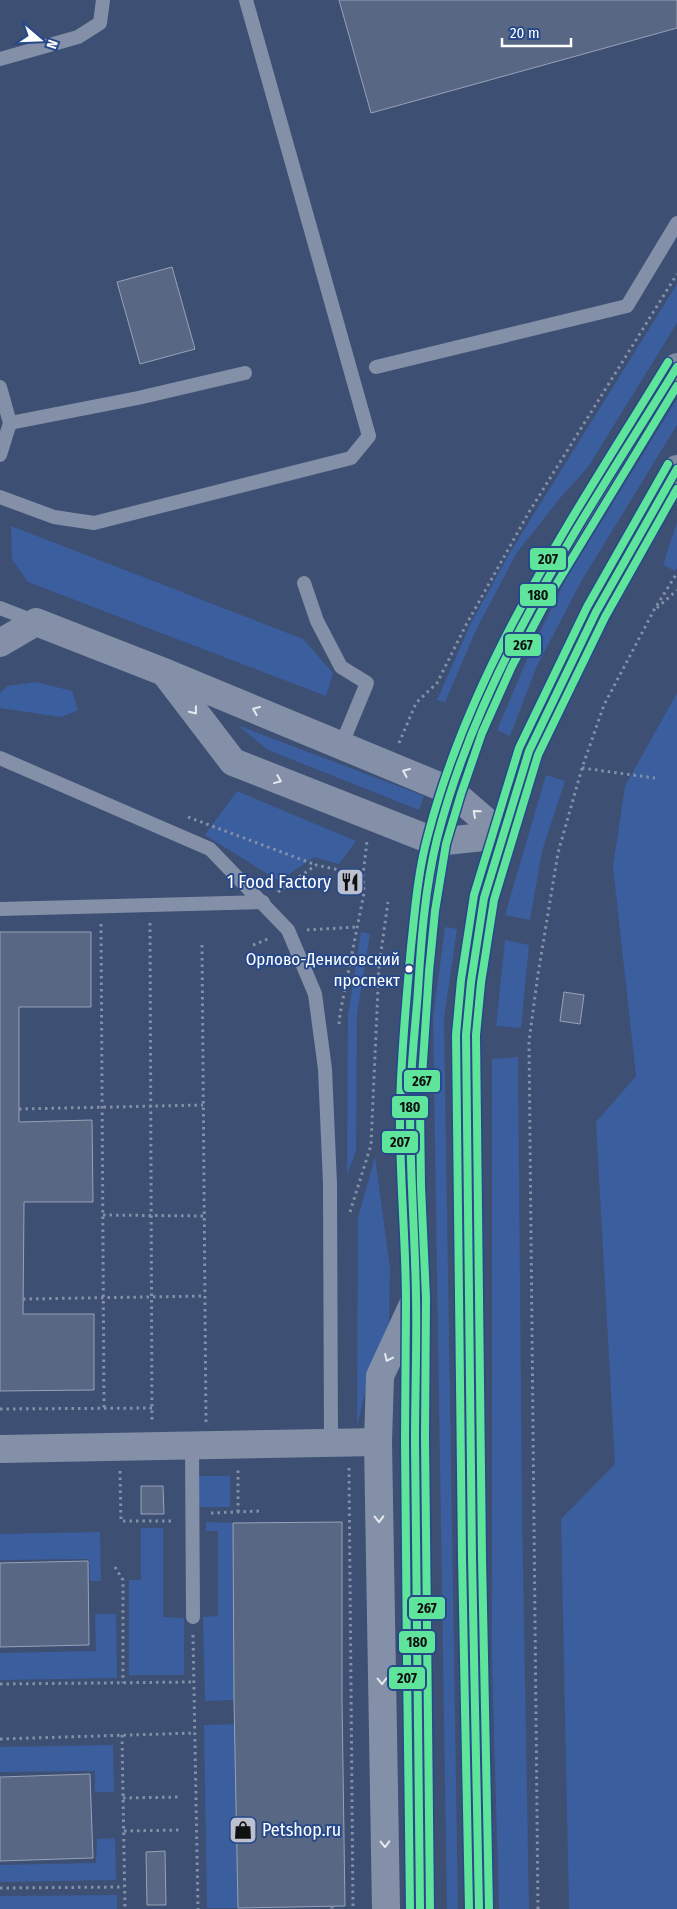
<svg xmlns="http://www.w3.org/2000/svg" width="677" height="1909" viewBox="0 0 677 1909" font-family="'Fira Sans Condensed',sans-serif">
	<style>
		.green { fill: #3b5e9f }
		.building { fill: #586784; stroke: #98a2b6 }
		.lines { fill: none; stroke-linecap: round; stroke-linejoin: round }
		.path { stroke: #8490a8; stroke-width: 3; stroke-dasharray: 2.5 4; stroke-linecap: butt }
		.service { stroke: #8490a8; stroke-width: 14 }
		.minor { stroke: #8490a8; stroke-width: 28 }
		.secondary { stroke: #7f8ba3; stroke-width: 28 }
		.bus-1-casing { stroke: #274889; stroke-width: 11 }
		.bus-2-casing { stroke: #274889; stroke-width: 11 }
		.bus-3-casing { stroke: #274889; stroke-width: 11 }
		.bus-1 { stroke: #5ee59b; stroke-width: 8 }
		.bus-2 { stroke: #5ee59b; stroke-width: 8 }
		.bus-3 { stroke: #5ee59b; stroke-width: 8 }
		.oneway { stroke: #e6e9ee }
		.bus-dot { fill: #fff; stroke: #274889; stroke-width: 2 }
		.labels { text-anchor: middle; stroke-width: 4; stroke-linejoin: round; paint-order: stroke }
		.bus-label { font-size: 17px; fill: #fff; stroke: #274889; text-anchor: end }
		.poi-label { font-size: 18px; fill: #fff; stroke: #274889; text-anchor: end }
		.line-badge { stroke: #274889; stroke-width: 2 }
		.pale-badge-label { font-size: 14px; text-anchor: middle; font-weight: bold; fill: #111 }
	</style>
	<rect width="100%" height="100%" fill="#3d4f73"/>
	<!-- green -->
	<g class="green">
		<path d="M677,284v39l-89,144 -28,31 -44,56 -39,74 -32,74 -8,-2 33,-75 39,-71z"/>
		<path d="M677,399v26l-95,155 -46,88 -26,68 -13,-6 34,-80 35,-71z"/>
		<path d="M677,522v46l-2,3 -12,-6z"/>
		<path d="M11,526l292,113 30,34 -7,23 -298,-114 -16,-23z"/>
		<path d="M36,682l36,9 6,19 -17,7 -61,-9v-15l7,-7z"/>
		<path d="M677,693v1216h-108l-8,-390 54,-55 -19,-342 40,-46 -23,-209 12,-81z"/>
		<path d="M237,725l187,71 -5,14 -151,-60z"/>
		<path d="M546,775l19,6 -23,70 -12,69 -25,-5z"/>
		<path d="M237,791l119,50 -17,23 -25,-7 -35,24 -74,-46z"/>
		<path d="M445,927l12,2 -13,90 14,890h-11l-14,-891z"/>
		<path d="M361,932l9,2 -13,80 -1,137 -9,24 1,-160z"/>
		<path d="M505,940l24,5 -8,83 -25,-2z"/>
		<path d="M518,1057l4,457 7,395h-30l-7,-251v-599z"/>
		<path d="M375,1157l15,111 -1,54 -23,66 -9,39 1,-209z"/>
		<rect x="199" y="1476" width="31" height="31"/>
		<path d="M206,1522l27,1 1,177 -29,1 -2,-84 15,-1v-85h-12z"/>
		<path d="M141,1528h22v89l21,1v57h-55v-95h12z"/>
		<path d="M100,1532l1,49h-11l-1,-22 -89,1v-26z"/>
		<path d="M95,1614h21l1,64 -117,2v-27l96,-2z"/>
		<path d="M235,1724l3,184h-31l-3,-183z"/>
		<path d="M113,1745l1,47h-19v-21l-95,1v-25z"/>
		<path d="M115,1838l1,42 -116,2v-17l96,-2 1,-24z"/>
		<path d="M117,1895v14h-117v-13z"/>
	</g>
	<!-- building -->
	<g class="building">
		<path d="M339,0h338v28l-306,85z"/>
		<path d="M172,267l23,82 -55,15 -23,-82z"/>
		<path d="M0,932h91v75h-72v115l73,-2 1,82h-69l-1,112h71v76l-94,1z"/>
		<path d="M564,992l20,3 -4,29 -20,-3z"/>
		<path d="M141,1486h22l1,28h-23z"/>
		<path d="M342,1522v178l3,206 -107,2 -4,-208 -1,-177z"/>
		<path d="M88,1561l1,84 -89,2v-84z"/>
		<path d="M90,1774l3,84 -93,3v-84z"/>
		<path d="M165,1851l1,54h-19l-1,-53z"/>
	</g>
	<g class="lines">
		<!-- path -->
		<g class="path">
			<path d="M657,608l20,-18"/>
			<path d="M399,743l17,-40 21,-20 29,-58 63,-113 148,-238"/>
			<path d="M582,768l73,10"/>
			<path d="M188,817l128,48"/>
			<path d="M278,892l38,-27 47,10"/>
			<path d="M150,923l2,498"/>
			<path d="M101,924l3,484"/>
			<path d="M307,930l49,-3"/>
			<path d="M202,945l4,477"/>
			<path d="M253,945l17,-7"/>
			<path d="M339,1024l1,-10 24,-121 -1,-18 4,-34"/>
			<path d="M19,1109l184,-4"/>
			<path d="M350,1212l21,-67 8,-179 9,-64"/>
			<path d="M103,1215l102,1"/>
			<path d="M23,1299l182,-3"/>
			<path d="M0,1409l152,-1"/>
			<path d="M349,1468l4,441"/>
			<path d="M120,1471l1,50h54"/>
			<path d="M238,1512v-42"/>
			<path d="M211,1513l49,-2"/>
			<path d="M115,1567l8,13v103"/>
			<path d="M193,1635l5,274"/>
			<path d="M0,1684l194,-2"/>
			<path d="M122,1735l3,174"/>
			<path d="M0,1739l195,-6"/>
			<path d="M123,1798l57,-1"/>
			<path d="M124,1831l57,-1"/>
			<path d="M0,1888l124,-1"/>
			<path d="M332,1906v3"/>
			<path d="M538,1909l-9,-868 9,-67 20,-121 24,-85 22,-63 50,-95 23,-37"/>
		</g>
		<!-- service -->
		<g class="service">
			<path d="M0,59l78,-22 22,-14 3,-23"/>
			<path d="M376,367l251,-61 50,-83"/>
			<path d="M0,387l10,36 -10,32"/>
			<path d="M10,423l128,-25 107,-25"/>
			<path d="M0,497l54,20 40,6 257,-65 18,-22 -123,-436"/>
			<path d="M304,583l13,38 24,46 26,16 -26,63"/>
			<path d="M0,608l36,14"/>
			<path d="M0,758l210,91 78,81 27,64 10,75 5,115 1,259"/>
			<path d="M0,909l263,-7"/>
			<path d="M192,1446l1,171"/>
		</g>
		<!-- minor -->
		<g class="minor">
			<path d="M0,643l36,-21 128,50 287,119 51,44"/>
			<path d="M165,673l68,89 203,80 66,-7"/>
			<path d="M0,1449l378,-7"/>
			<path d="M386,1909l-8,-467 2,-66 36,-78"/>
		</g>
		<!-- secondary -->
		<g class="secondary">
			<path d="M420,1909l-5,-471 1,-140 -5,-112 -1,-79 9,-136 6,-61 11,-68 15,-51 22,-62 30,-67 39,-74 135,-221"/>
			<path d="M479,1909l-7,-352 -6,-522 5,-53 13,-84 18,-63 27,-84 67,-139 81,-143"/>
		</g>
		<defs>
			<g id="bus-1">
				<path d="M420,1909c-2,-156 -4,-312 -5,-467 0,-49 2,-97 1,-145 -1,-62 -6,-124 -6,-186 0,-40 5,-80 8,-120 3,-50 7,-103 19,-152 44,-173 148,-322 240,-472"/>
				<path d="M479,1909l-7,-352 -6,-522 5,-53 13,-84 45,-147 67,-139 81,-143"/>
			</g>
			<g id="bus-2">
				<path d="M430,1909l-5,-471 1,-140 -5,-112 -1,-79 9,-135 6,-61 11,-67 15,-50 21,-61 30,-67 39,-73 126,-207"/>
				<path d="M489,1909l-7,-352 -6,-522 5,-52 13,-83 44,-145 67,-138 72,-128"/>
			</g>
			<g id="bus-3">
				<path d="M410,1909c-2,-156 -4,-313 -5,-469 0,-46 1,-92 1,-137 0,-65 -7,-130 -6,-194 1,-54 6,-108 11,-162 4,-37 7,-76 17,-112 45,-173 148,-322 240,-473"/>
				<path d="M469,1909l-7,-352 -6,-522 5,-55 13,-85 45,-147 68,-141 81,-143"/>
			</g>
		</defs>
		<!-- bus-1 casing -->
		<use href="#bus-1" class="bus-1-casing"/>
		<!-- bus-2 casing -->
		<use href="#bus-2" class="bus-2-casing"/>
		<!-- bus-3 casing -->
		<use href="#bus-3" class="bus-3-casing"/>
		<!-- bus-1 -->
		<use href="#bus-1" class="bus-1"/>
		<!-- bus-2 -->
		<use href="#bus-2" class="bus-2"/>
		<!-- bus-3 -->
		<use href="#bus-3" class="bus-3"/>
	</g>
	<!-- one-way arrows -->
	<defs><path id="oneway-chevron" d="M-2-3.5L2.5 0L-2 3.5" fill="none" stroke-width="1.6" stroke-linecap="round" stroke-linejoin="round" transform="scale(1.25)"/></defs>
	<g class="oneway">
		<use href="#oneway-chevron" transform="translate(256 710) rotate(-157)"/>
		<use href="#oneway-chevron" transform="translate(194 711) rotate(52)"/>
		<use href="#oneway-chevron" transform="translate(406 772) rotate(-157)"/>
		<use href="#oneway-chevron" transform="translate(278 780) rotate(22)"/>
		<use href="#oneway-chevron" transform="translate(476 813) rotate(-139)"/>
		<use href="#oneway-chevron" transform="translate(388 1358) rotate(115)"/>
		<use href="#oneway-chevron" transform="translate(379 1519) rotate(89)"/>
		<use href="#oneway-chevron" transform="translate(382 1681) rotate(89)"/>
		<use href="#oneway-chevron" transform="translate(385 1844) rotate(89)"/>
	</g>
	<!-- icons -->
	<defs>
		<symbol id="restaurant-square" viewBox="-11 -11 22 22"><rect x="-9" y="-9" width="18" height="18" rx="4" fill="#bbc1ce" stroke="#274889"/><path d="M-5-6h1v4h1v-4h1v4h1v-4h1v5L-1.5 .5V6h-2V.5L-5-1ZM5-6V6H3V1.5H1.5Q1.5-4 5-6Z" fill="#111"/></symbol>
		<symbol id="shop-square" viewBox="-11 -11 22 22"><rect x="-9" y="-9" width="18" height="18" rx="4" fill="#bbc1ce" stroke="#274889"/><path d="M-5-2.5h2.3a2.7 3.5 0 0 1 5.4 0H5L5.5 6h-11ZM-1.5-2.5h3a1.5 2.3 0 0 0-3 0Z" fill="#111"/></symbol>
	</defs>
	<g fill-rule="evenodd">
		<use href="#restaurant-square" x="334" y="866" width="32" height="32"/>
		<use href="#shop-square" x="227" y="1814" width="32" height="32"/>
	</g>
	<!-- markers -->
	<circle class="bus-dot" cx="409" cy="969" r="4.5"/>
	<g class="labels">
		<!-- bus labels -->
		<g class="bus-label">
			<text x="400" y="965">Орлово-Денисовский<tspan x="400" dy="21">проспект</tspan></text>
		</g>
		<!-- poi labels -->
		<g class="poi-label">
			<text x="331" y="888">1 Food Factory</text>
			<text x="262" y="1836" text-anchor="start">Petshop.ru</text>
		</g>
	</g>
	<g class="line-badge">
		<rect x="529" y="547" width="38" height="24" rx="5" fill="#5ee59b"/>
		<rect x="519" y="583" width="38" height="24" rx="5" fill="#5ee59b"/>
		<rect x="504" y="633" width="38" height="24" rx="5" fill="#5ee59b"/>
		<rect x="403" y="1069" width="38" height="24" rx="5" fill="#5ee59b"/>
		<rect x="391" y="1095" width="38" height="24" rx="5" fill="#5ee59b"/>
		<rect x="381" y="1130" width="38" height="24" rx="5" fill="#5ee59b"/>
		<rect x="408" y="1596" width="38" height="24" rx="5" fill="#5ee59b"/>
		<rect x="398" y="1630" width="38" height="24" rx="5" fill="#5ee59b"/>
		<rect x="388" y="1666" width="38" height="24" rx="5" fill="#5ee59b"/>
	</g>
	<g class="pale-badge-label">
		<text x="548" y="564">207</text>
		<text x="538" y="600">180</text>
		<text x="523" y="650">267</text>
		<text x="422" y="1086">267</text>
		<text x="410" y="1112">180</text>
		<text x="400" y="1147">207</text>
		<text x="427" y="1613">267</text>
		<text x="417" y="1647">180</text>
		<text x="407" y="1683">207</text>
	</g>
	<!-- north arrow -->
	<g transform="translate(40 40) rotate(109)" stroke="#274889" stroke-width="4" paint-order="stroke">
	<path d="M0-4L9 19L0 12L-9 19Z" fill="#ffffff"/>
	<text y="-8" font-size="14" font-weight="bold" text-anchor="middle" fill="#ffffff">N</text>
	</g>
	<!-- scale -->
	<path d="M502 38v8h69v-8" fill="none" stroke="#ffffff" stroke-width="2.5"/>
	<text x="510" y="38" font-size="15" fill="#ffffff" stroke="#274889" stroke-width="4" paint-order="stroke">20 m</text>
</svg>
